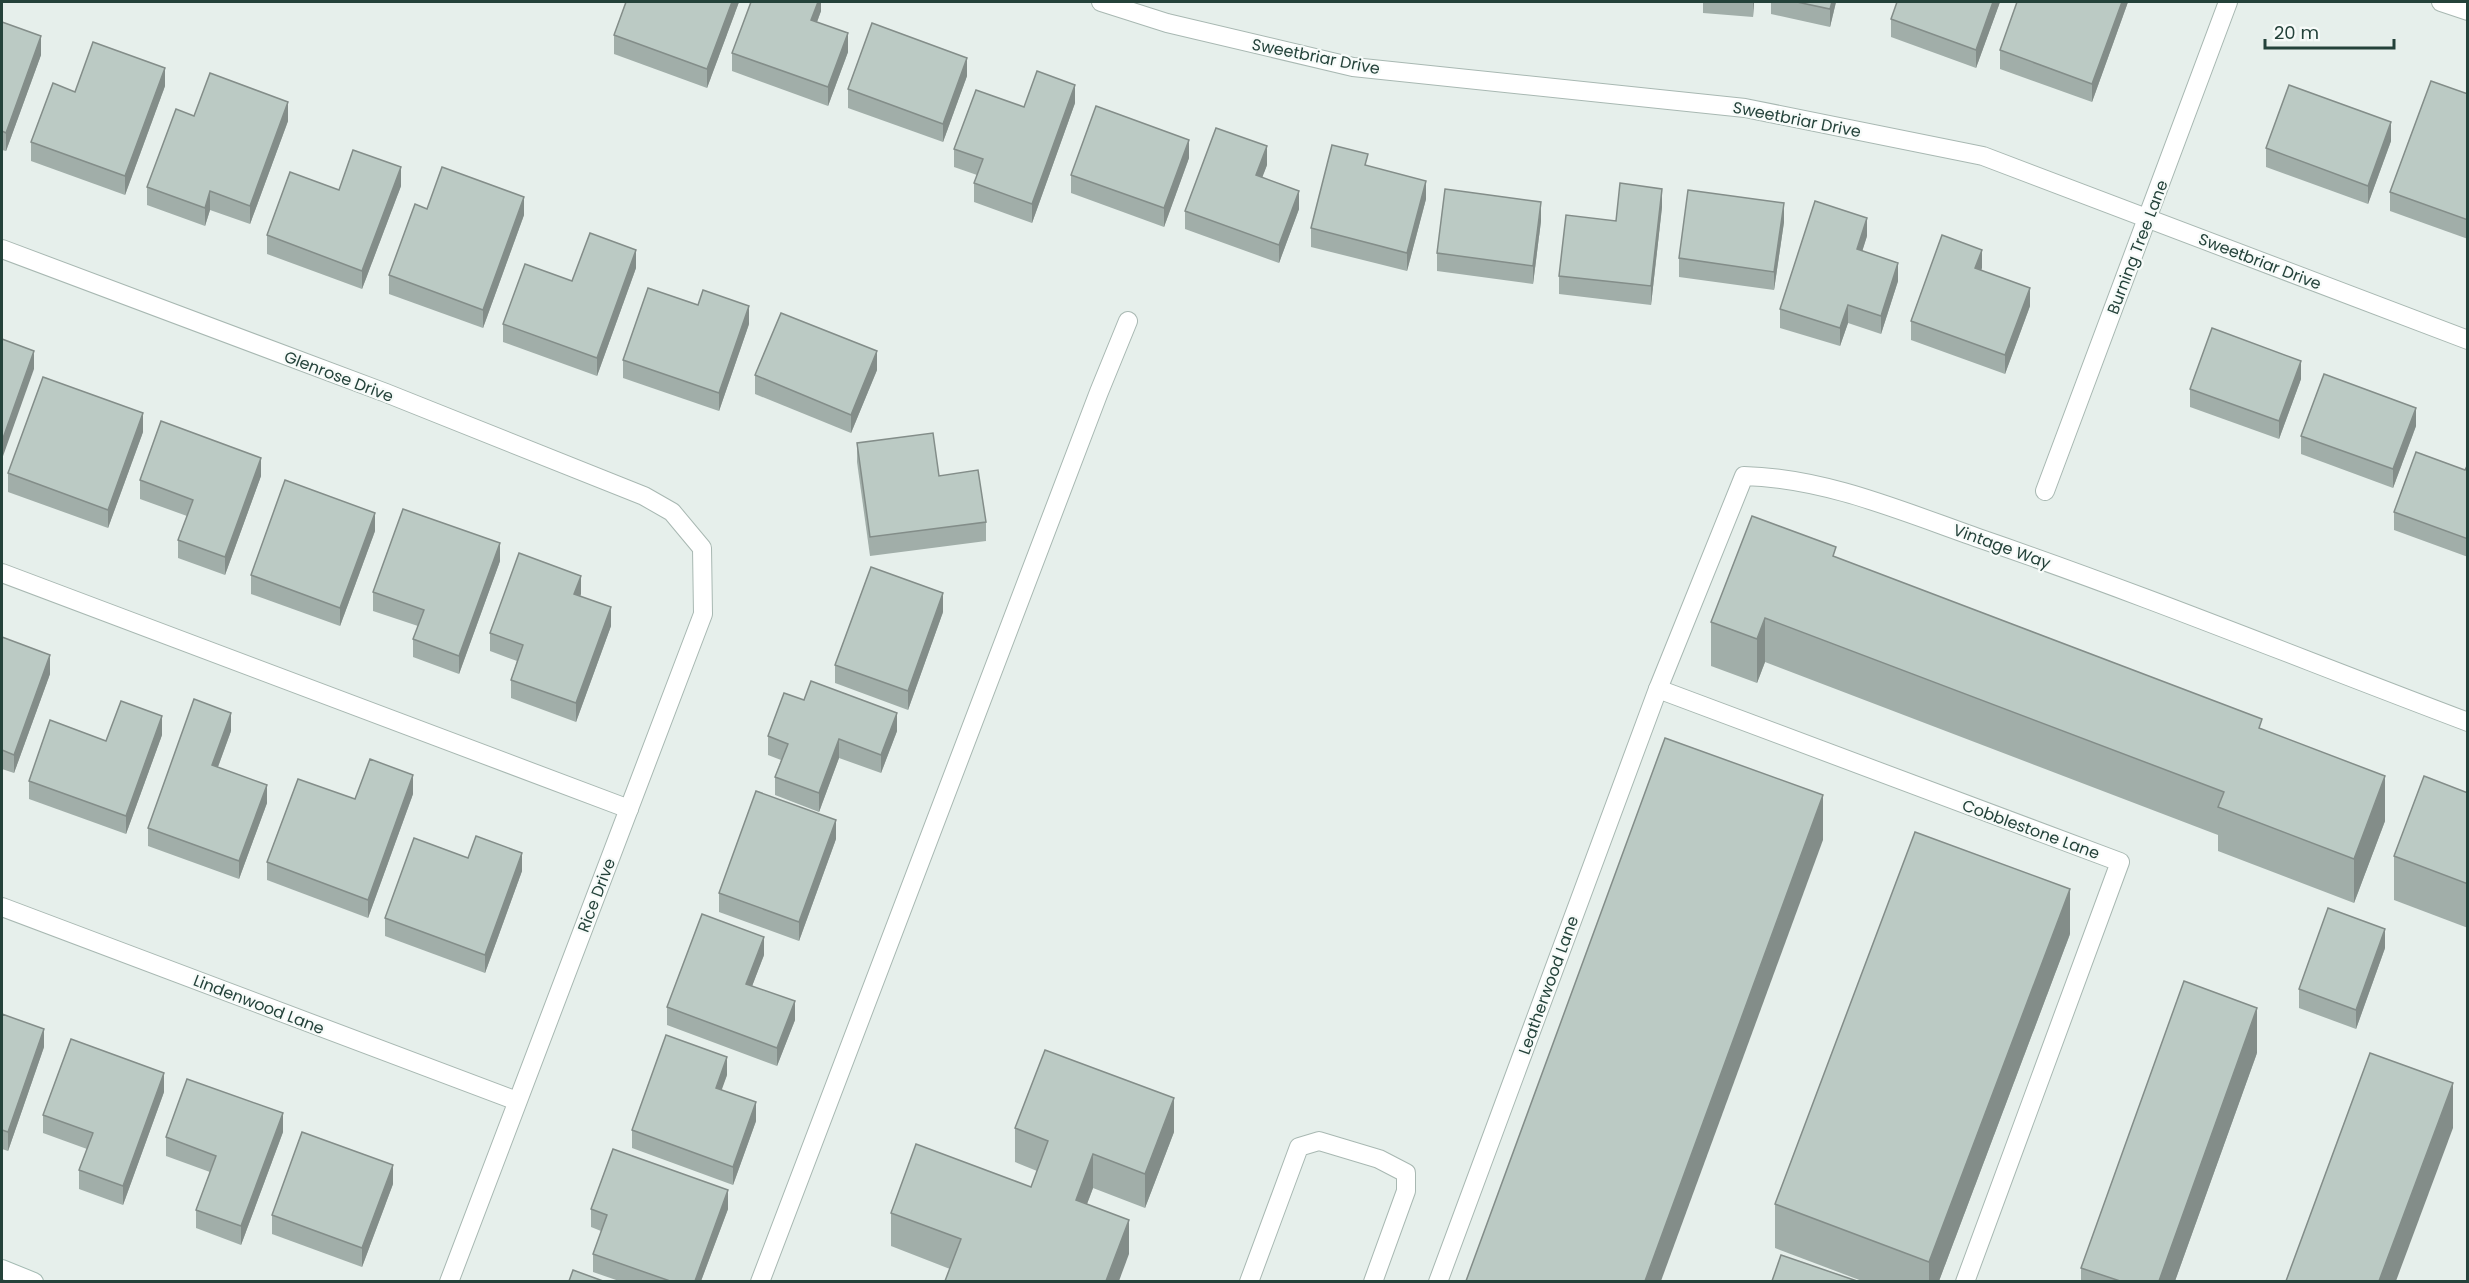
<svg xmlns="http://www.w3.org/2000/svg" width="2469" height="1283" viewBox="0 0 2469 1283" font-family="Poppins,sans-serif">
	<style>
		.lines { fill: none; stroke-linecap: round; stroke-linejoin: round }
		.service-casing { stroke: #a8b8b2; stroke-width: 20 }
		.minor-casing { stroke: #a8b8b2; stroke-width: 20 }
		.secondary-casing { stroke: #a4bbb3; stroke-width: 20 }
		.service { stroke: #fff; stroke-width: 18 }
		.minor { stroke: #fff; stroke-width: 18 }
		.secondary { stroke: #fff; stroke-width: 18 }
		.wall { fill: #a1aea9 }
		.shaded-wall { fill: #838d89 }
		.building { fill: #bbcac4; stroke: #838d89; stroke-width: 1.5 }
		.labels { text-anchor: middle; stroke-width: 4.5; stroke-linejoin: round; paint-order: stroke }
		.street-label { font-size: 16px; fill: #24423a; stroke: #f7fbf9 }
	</style>
	<rect width="100%" height="100%" fill="#e6efeb"/>
	<g class="lines">
		<defs>
			<g id="service">
				<path d="M2441,2l27,9"/>
				<path d="M2,573l627,236"/>
				<path d="M1658,689l462,173 -155,420"/>
				<path d="M760,1282l339,-890 29,-71"/>
				<path d="M1249,1282l50,-135 20,-6 60,18 27,14v18l-33,91"/>
				<path d="M1438,1282l220,-593 86,-213c83,2 162,37 240,64 163,56 322,121 484,182"/>
			</g>
			<g id="minor">
				<path d="M1101,2l66,21 186,44 392,41 238,48 485,184"/>
				<path d="M2,249l384,144 258,103 28,16 30,36 1,66 -254,668"/>
				<path d="M2045,491l183,-489"/>
				<path d="M2,907l515,194"/>
			</g>
			<path id="secondary" d="M2,1269l32,13"/>
		</defs>
		<!-- service casing -->
		<use href="#service" class="service-casing"/>
		<!-- minor casing -->
		<use href="#minor" class="minor-casing"/>
		<!-- secondary casing -->
		<use href="#secondary" class="secondary-casing"/>
		<!-- service -->
		<use href="#service" class="service"/>
		<!-- minor -->
		<use href="#minor" class="minor"/>
		<!-- secondary -->
		<use href="#secondary" class="secondary"/>
	</g>
	<!-- wall -->
	<g class="wall">
		<path d="M626,2h113l-32,86 -93,-34v-19z"/>
		<path d="M821,2v9l-4,11 31,30 -20,54 -96,-35v-18z"/>
		<path d="M1703,2h51l-1,15 -50,-4z"/>
		<path d="M1771,2h65l-6,25 -59,-13z"/>
		<path d="M2000,2l-24,66 -85,-31v-18z"/>
		<path d="M2128,2l-36,100 -92,-33v-19z"/>
		<path d="M2,22l39,33 -35,96 -4,-1z"/>
		<path d="M967,76l-24,66 -95,-34v-19z"/>
		<path d="M165,86l-40,109 -94,-34v-19l44,-50z"/>
		<path d="M2468,94v145l-78,-28v-19z"/>
		<path d="M1075,103l-43,120 -58,-21v-19l3,-8 -23,-8v-18l70,-42z"/>
		<path d="M194,116l94,5 -38,103 -40,-14 -5,16 -58,-21v-18z"/>
		<path d="M2391,141l-23,63 -102,-37v-19z"/>
		<path d="M1189,158l-25,69 -93,-34v-18z"/>
		<path d="M1267,165l-5,12 37,32 -20,54 -94,-34v-18z"/>
		<path d="M1368,166l58,33 -19,72 -96,-24v-19z"/>
		<path d="M401,186l-39,103 -95,-35v-19l72,-45z"/>
		<path d="M1662,207l-11,98 -92,-11v-18l57,-55z"/>
		<path d="M427,209l97,6 -41,113 -94,-34v-19z"/>
		<path d="M1541,221l-8,63 -96,-13v-18z"/>
		<path d="M1784,222l-10,68 -95,-13v-19z"/>
		<path d="M1867,236l-5,15 36,30 -17,53 -33,-11 -8,23 -60,-18v-19z"/>
		<path d="M636,268l-39,108 -94,-34v-18l69,-43z"/>
		<path d="M1982,268l-1,2 49,36 -25,68 -94,-34v-19z"/>
		<path d="M749,324l-30,87 -96,-33v-18z"/>
		<path d="M877,370l-26,63 -96,-39v-19z"/>
		<path d="M2301,379l-22,60 -89,-32v-18z"/>
		<path d="M2416,426l-23,62 -92,-34v-18z"/>
		<path d="M143,432l-35,96 -100,-36v-19z"/>
		<path d="M857,443l82,33 47,46v19l-116,15 -13,-94z"/>
		<path d="M2468,464v93l-74,-27v-18l71,-42z"/>
		<path d="M261,476l-36,99 -47,-17v-18l9,-24 -47,-17v-19z"/>
		<path d="M375,531l-35,95 -89,-32v-19z"/>
		<path d="M1836,557l426,172 123,92 -31,82 -136,-52v-16l-453,-173 -8,21 -46,-17v-44z"/>
		<path d="M500,561l-41,113 -46,-17v-18l5,-13 -45,-15v-19z"/>
		<path d="M581,594l-1,2 31,30 -35,96 -65,-24v-18l6,-19 -27,-10v-18z"/>
		<path d="M943,612l-35,98 -73,-27v-18z"/>
		<path d="M2,637l48,37 -36,99 -12,-4z"/>
		<path d="M231,731l-13,36 49,36 -28,76 -91,-33v-18z"/>
		<path d="M897,731l-16,42 -42,-15 -20,54 -44,-17v-18l6,-17 -13,-5v-19z"/>
		<path d="M162,735l-36,99 -97,-35v-18z"/>
		<path d="M2468,793v135l-74,-28v-44z"/>
		<path d="M413,794l-45,124 -101,-38v-18l88,-63z"/>
		<path d="M836,839l-37,102 -80,-29v-19z"/>
		<path d="M468,858l54,13 -37,102 -100,-37v-18z"/>
		<path d="M2070,934l-131,347h-77l-87,-33v-44z"/>
		<path d="M2385,948l-29,81 -57,-21v-19z"/>
		<path d="M764,955l-12,31 43,34 -18,46 -110,-41v-18z"/>
		<path d="M2,1014l42,33 -36,104 -6,-2z"/>
		<path d="M2257,1053l-82,228h-94v-13z"/>
		<path d="M727,1075l-6,15 35,31 -23,64 -101,-37v-18z"/>
		<path d="M164,1092l-41,113 -44,-16v-19l8,-21 -44,-16v-18z"/>
		<path d="M1015,1128l159,4 -29,76 -52,-20 -6,16 42,50 -179,15 -59,-23v-33l140,-26 6,-16 -22,-9z"/>
		<path d="M283,1132l-42,113 -45,-17v-18l14,-38 -44,-16v-19z"/>
		<path d="M393,1184l-31,83 -90,-33v-19z"/>
		<path d="M591,1209h137l-27,72h-82l-26,-9v-18l8,-23 -10,-4z"/>
	</g>
	<!-- shaded-wall -->
	<g class="shaded-wall">
		<path d="M732,2h7l-32,86v-19z"/>
		<path d="M818,2h3v9l-10,27v-18z"/>
		<path d="M1753,2h1l-1,15z"/>
		<path d="M1832,2h4l-6,25v-18z"/>
		<path d="M1993,2h7l-24,66v-18z"/>
		<path d="M2122,2h6l-36,100v-18z"/>
		<path d="M848,33v19l-20,54v-19z"/>
		<path d="M41,36v19l-35,96v-18z"/>
		<path d="M967,58v18l-24,66v-18z"/>
		<path d="M165,68v18l-40,109v-19z"/>
		<path d="M1075,85v18l-43,120v-19z"/>
		<path d="M288,102v19l-38,103v-18z"/>
		<path d="M2391,122v19l-23,63v-18z"/>
		<path d="M1189,140v18l-25,69v-19z"/>
		<path d="M1267,146v19l-11,29v-19z"/>
		<path d="M401,167v19l-39,103v-18z"/>
		<path d="M1426,181v18l-19,72v-18z"/>
		<path d="M1662,189v18l-11,98v-19z"/>
		<path d="M210,191v19l-5,16v-18z"/>
		<path d="M1299,191v18l-20,54v-18z"/>
		<path d="M524,197v18l-41,113v-18z"/>
		<path d="M1541,202v19l-8,63v-18z"/>
		<path d="M1784,203v19l-10,68v-18z"/>
		<path d="M1867,218v18l-10,32v-19z"/>
		<path d="M636,250v18l-39,108v-18z"/>
		<path d="M1982,250v18l-7,18v-18z"/>
		<path d="M1898,263v18l-17,53v-18z"/>
		<path d="M2030,288v18l-25,68v-19z"/>
		<path d="M1848,305v18l-8,23v-18z"/>
		<path d="M749,306v18l-30,87v-18z"/>
		<path d="M34,351v18l-32,90v-18z"/>
		<path d="M877,351v19l-26,63v-18z"/>
		<path d="M2301,361v18l-22,60v-18z"/>
		<path d="M2416,408v18l-23,62v-19z"/>
		<path d="M143,413v19l-35,96v-18z"/>
		<path d="M261,458v18l-36,99v-18z"/>
		<path d="M375,513v18l-35,95v-18z"/>
		<path d="M500,543v18l-41,113v-18z"/>
		<path d="M581,576v18l-7,18v-18z"/>
		<path d="M943,593v19l-35,98v-19z"/>
		<path d="M611,607v19l-35,96v-19z"/>
		<path d="M1765,618v44l-8,21v-44z"/>
		<path d="M50,655v19l-36,99v-18z"/>
		<path d="M231,713v18l-19,52v-18z"/>
		<path d="M897,713v18l-16,42v-18z"/>
		<path d="M162,716v19l-36,99v-18z"/>
		<path d="M839,739v19l-20,54v-19z"/>
		<path d="M413,775v19l-45,124v-18z"/>
		<path d="M2385,776v45l-31,82v-44z"/>
		<path d="M267,785v18l-28,76v-18z"/>
		<path d="M1823,795v45l-162,441h-16z"/>
		<path d="M836,820v19l-37,102v-19z"/>
		<path d="M522,853v18l-37,102v-18z"/>
		<path d="M2070,889v45l-131,347h-10v-19z"/>
		<path d="M2385,929v19l-29,81v-19z"/>
		<path d="M764,937v18l-18,47v-18z"/>
		<path d="M795,1001v19l-18,46v-18z"/>
		<path d="M2257,1008v45l-82,228h-16z"/>
		<path d="M44,1029v18l-36,104v-19z"/>
		<path d="M727,1057v18l-11,31v-18z"/>
		<path d="M164,1073v19l-41,113v-19z"/>
		<path d="M2453,1083v45l-57,153h-17z"/>
		<path d="M1174,1098v34l-29,76v-34z"/>
		<path d="M756,1102v19l-23,64v-18z"/>
		<path d="M283,1113v19l-42,113v-19z"/>
		<path d="M1093,1154v34l-17,45v-33z"/>
		<path d="M393,1165v19l-31,83v-19z"/>
		<path d="M728,1190v19l-27,72h-6z"/>
		<path d="M1129,1220v34l-10,27h-13z"/>
	</g>
	<!-- building -->
	<g class="building">
		<path d="M626,2h106l-25,67 -93,-34z"/>
		<path d="M751,2h67l-7,18 37,13 -20,54 -96,-34z"/>
		<path d="M1797,2h35l-2,7z"/>
		<path d="M1897,2h96l-17,48 -85,-31z"/>
		<path d="M2017,2h105l-30,82 -92,-34z"/>
		<path d="M2,22l39,14 -35,97 -4,-2z"/>
		<path d="M872,23l95,35 -24,66 -95,-35z"/>
		<path d="M93,42l72,26 -40,108 -94,-34 22,-59 22,9z"/>
		<path d="M1037,71l38,14 -43,119 -58,-21 9,-24 -29,-10 22,-59 48,17z"/>
		<path d="M210,73l78,29 -38,104 -40,-15 -5,17 -58,-21 29,-78 18,7z"/>
		<path d="M2431,81l37,13v126l-78,-28z"/>
		<path d="M2289,85l102,37 -23,64 -102,-38z"/>
		<path d="M1096,106l93,34 -25,68 -93,-33z"/>
		<path d="M1216,128l51,18 -11,29 43,16 -20,54 -94,-34z"/>
		<path d="M1332,145l36,9 -3,11 61,16 -19,72 -96,-25z"/>
		<path d="M353,150l48,17 -39,104 -95,-36 23,-63 49,18z"/>
		<path d="M442,167l82,30 -41,113 -94,-35 26,-71 12,5z"/>
		<path d="M1620,183l42,6 -11,97 -92,-10 7,-61 50,6z"/>
		<path d="M1445,189l96,13 -8,64 -96,-13z"/>
		<path d="M1688,190l96,13 -10,69 -95,-14z"/>
		<path d="M1815,201l52,17 -10,31 41,14 -17,53 -33,-11 -8,23 -60,-19z"/>
		<path d="M590,233l46,17 -39,108 -94,-34 22,-60 47,17z"/>
		<path d="M1942,235l40,15 -7,18 55,20 -25,67 -94,-34z"/>
		<path d="M648,288l50,17 5,-15 46,16 -30,87 -96,-33z"/>
		<path d="M781,313l96,38 -26,64 -96,-40z"/>
		<path d="M2212,328l89,33 -22,60 -89,-32z"/>
		<path d="M2,339l32,12 -32,90z"/>
		<path d="M2324,374l92,34 -23,61 -92,-33z"/>
		<path d="M43,377l100,36 -35,97 -100,-37z"/>
		<path d="M161,421l100,37 -36,99 -47,-17 15,-40 -53,-20z"/>
		<path d="M933,433l6,43 39,-6 8,52 -116,15 -13,-94z"/>
		<path d="M2416,452l49,18 3,-6v75l-74,-27z"/>
		<path d="M285,480l90,33 -35,95 -89,-33z"/>
		<path d="M403,509l97,34 -41,113 -46,-17 11,-29 -51,-18z"/>
		<path d="M1752,516l84,31 -3,9 429,163 -3,9 126,48 -31,83 -136,-52 6,-15 -459,-174 -8,21 -46,-17z"/>
		<path d="M519,553l62,23 -7,18 37,13 -35,96 -65,-23 12,-35 -33,-12z"/>
		<path d="M871,567l72,26 -35,98 -73,-26z"/>
		<path d="M2,637l48,18 -36,100 -12,-5z"/>
		<path d="M811,681l86,32 -16,42 -42,-16 -20,54 -44,-16 13,-33 -20,-8 16,-43 20,7z"/>
		<path d="M194,699l37,14 -19,52 55,20 -28,76 -91,-33z"/>
		<path d="M121,701l41,15 -36,100 -97,-35 21,-61 56,21z"/>
		<path d="M1665,738l158,57 -178,486h-179z"/>
		<path d="M370,759l43,16 -45,125 -101,-38 31,-83 57,20z"/>
		<path d="M2424,776l44,17v91l-74,-28z"/>
		<path d="M756,791l80,29 -37,102 -80,-29z"/>
		<path d="M1915,832l155,57 -141,373 -154,-58z"/>
		<path d="M476,836l46,17 -37,102 -100,-37 29,-80 54,20z"/>
		<path d="M2328,908l57,21 -29,81 -57,-21z"/>
		<path d="M702,914l62,23 -18,47 49,17 -18,47 -110,-41z"/>
		<path d="M2184,981l73,27 -98,273h-39l-39,-13z"/>
		<path d="M2,1014l42,15 -36,103 -6,-2z"/>
		<path d="M666,1035l61,22 -11,31 40,14 -23,65 -101,-37z"/>
		<path d="M71,1039l93,34 -41,113 -44,-16 14,-37 -50,-18z"/>
		<path d="M1045,1050l129,48 -29,76 -52,-20 -17,46 53,20 -23,61h-161l16,-42 -70,-26 25,-69 115,43 17,-46 -33,-13z"/>
		<path d="M2370,1053l83,30 -74,198h-93z"/>
		<path d="M187,1079l96,34 -42,113 -45,-16 20,-54 -50,-19z"/>
		<path d="M302,1132l91,33 -31,83 -90,-33z"/>
		<path d="M613,1149l115,41 -33,91h-25l-77,-27 14,-39 -16,-6z"/>
		<path d="M1781,1255l76,26h-85z"/>
		<path d="M573,1270l30,11h-34z"/>
	</g>
	<g class="labels">
		<!-- street labels -->
		<g class="street-label">
			<text transform="translate(1316 56) rotate(11)" y="6">Sweetbriar Drive</text>
			<text transform="translate(1797 119) rotate(11)" y="6">Sweetbriar Drive</text>
			<text transform="translate(2137 247) rotate(-69)" y="6">Burning Tree Lane</text>
			<text transform="translate(2260 261) rotate(21)" y="6">Sweetbriar Drive</text>
			<text transform="translate(339 376) rotate(21)" y="6">Glenrose Drive</text>
			<text transform="translate(2002 546) rotate(20)" y="6">Vintage Way</text>
			<text transform="translate(2031 829) rotate(20)" y="6">Cobblestone Lane</text>
			<text transform="translate(596 895) rotate(-69)" y="6">Rice Drive</text>
			<text transform="translate(1548 985) rotate(-70)" y="6">Leatherwood Lane</text>
			<text transform="translate(259 1004) rotate(21)" y="6">Lindenwood Lane</text>
		</g>
	</g>
	<!-- border -->
	<rect width="2469" height="1283" fill="none" stroke="#24423a" stroke-width="6"/>
	<!-- scale -->
	<path d="M2265 39v9h129v-9" fill="none" stroke="#24423a" stroke-width="3"/>
	<text x="2274" y="39" font-size="18" fill="#24423a" stroke="#f7fbf9" stroke-width="4.5" paint-order="stroke">20 m</text>
</svg>
